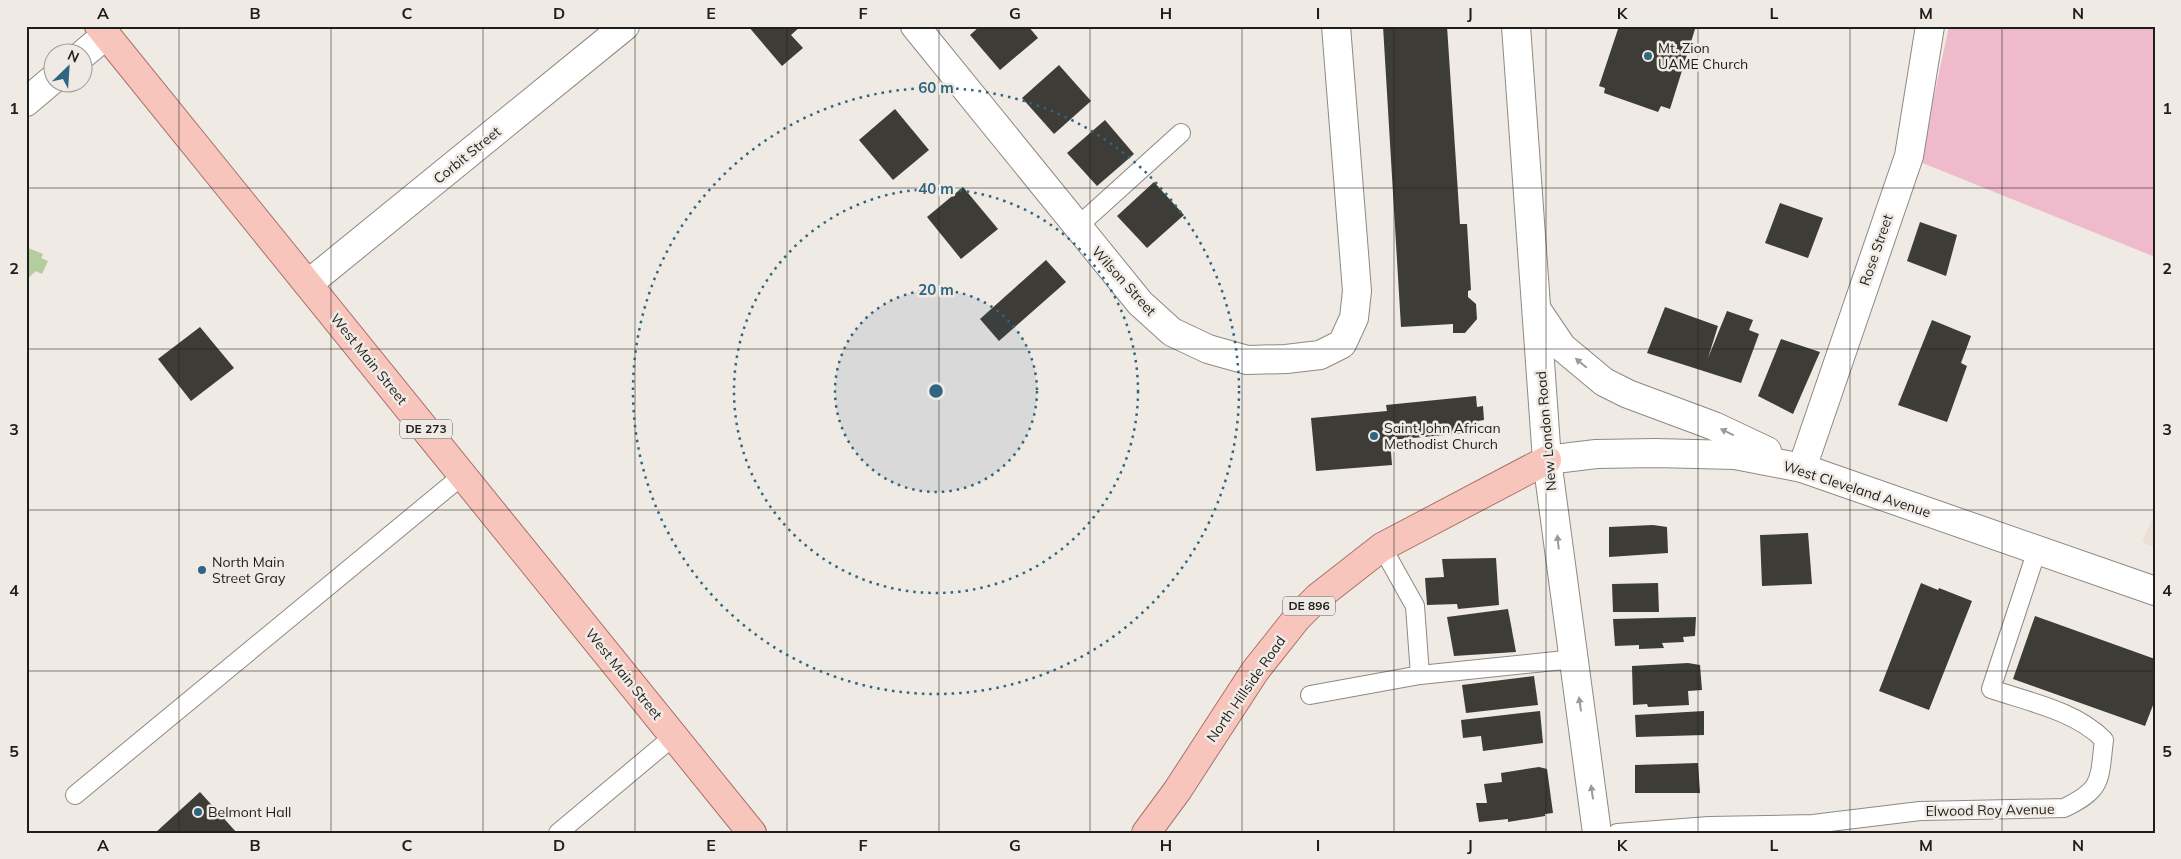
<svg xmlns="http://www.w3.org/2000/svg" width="2181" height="859" viewBox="0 0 2181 859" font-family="Mulish,sans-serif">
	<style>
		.built { fill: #ebded3 }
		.green { fill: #efbbcc }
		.water { fill: #b4cc9e }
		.building { fill: #3d3c36 }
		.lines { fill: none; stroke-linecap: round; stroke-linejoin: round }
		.lane-casing { stroke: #8f8984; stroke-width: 20 }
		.street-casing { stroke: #8f8984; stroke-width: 30 }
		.secondary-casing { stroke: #8f8984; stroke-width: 30 }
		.primary-casing { stroke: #a97268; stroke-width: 30 }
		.lane { stroke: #fff; stroke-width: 18 }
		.street { stroke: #fff; stroke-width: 28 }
		.secondary { stroke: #fff; stroke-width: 28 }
		.primary { stroke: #f8c5bd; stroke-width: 28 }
		.oneway { fill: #9b9a99 }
		.grid { fill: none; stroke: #201e1c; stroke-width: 1; stroke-opacity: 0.55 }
		.ring { fill: none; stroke: #2e6680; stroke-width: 2.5; stroke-dasharray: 2.5 5 }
		.poi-dot { fill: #2e6680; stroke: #f0eae4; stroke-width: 2 }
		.labels { text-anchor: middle; stroke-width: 5; stroke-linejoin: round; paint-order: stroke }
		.shield { fill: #f0eae4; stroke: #5e5b58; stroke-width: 1 }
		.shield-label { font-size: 12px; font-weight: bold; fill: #201e1c }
		.poi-label { font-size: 14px; fill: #201e1c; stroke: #f0eae4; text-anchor: start }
		.street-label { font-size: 14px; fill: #201e1c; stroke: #f0eae4 }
		.centre { fill: #2e6680; stroke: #f0eae4; stroke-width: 2.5 }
		.ring-label { font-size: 15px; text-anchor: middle; font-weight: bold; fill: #2e6680; stroke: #f0eae4; stroke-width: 5; stroke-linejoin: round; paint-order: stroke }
		.neatline { fill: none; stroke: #201e1c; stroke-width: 2 }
		.grid-label { font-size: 16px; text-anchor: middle; font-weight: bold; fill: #201e1c }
	</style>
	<rect width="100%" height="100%" fill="#f0eae4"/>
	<!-- built -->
	<path class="built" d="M2155,513v35l-13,-6z"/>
	<!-- green -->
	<path class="green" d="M1949,26h206v231l-235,-95z"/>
	<!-- water -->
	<path class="water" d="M26,247l17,7 -2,4 7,3 -6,13 -6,-3 -10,9z"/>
	<!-- building -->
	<g class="building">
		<path d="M748,26h53l-10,9 12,13 -21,18z"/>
		<path d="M980,26h48l10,12 -38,32 -30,-35z"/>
		<path d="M1383,26h64l13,198h7l4,66 -3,1v6l8,7 1,15 -12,14h-12v-9l-52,3z"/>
		<path d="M1619,26h77l-26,83 -9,-3 -3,6 -54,-19 1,-5 -6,-2z"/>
		<path d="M1059,65l32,36 -37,33 -32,-36z"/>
		<path d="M895,109l34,41 -36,30 -34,-40z"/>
		<path d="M1105,120l29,34 -37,32 -30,-33z"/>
		<path d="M1154,182l30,33 -37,33 -30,-32z"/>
		<path d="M963,187l35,42 -37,30 -34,-42z"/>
		<path d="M1780,203l43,15 -15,40 -43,-15z"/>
		<path d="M1920,222l37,13 -11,41 -39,-15z"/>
		<path d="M1046,260l20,22 -67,59 -19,-22z"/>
		<path d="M1665,307l53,19 -10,32 19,-47 26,9 -4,10 10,4 -18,49 -94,-30z"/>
		<path d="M1932,320l39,16 -10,27 6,3 -20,56 -49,-17z"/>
		<path d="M200,327l34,41 -43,33 -33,-42z"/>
		<path d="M1781,339l39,13 -27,62 -35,-18z"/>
		<path d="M1476,396l1,11 6,-1 1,14 -6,1 1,11 -89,8 2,25 -76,6 -5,-53 76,-7 -1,-6z"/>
		<path d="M1653,525l14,2 1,26 -59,4v-30z"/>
		<path d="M1808,533l4,51 -50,2 -2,-51z"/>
		<path d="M1496,558l3,47 -41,4 -1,-5 -30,1 -2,-27 19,-1 -2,-18z"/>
		<path d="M1658,583l1,29h-46l-1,-28z"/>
		<path d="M1921,583l17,7 1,-2 33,13 -43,109 -50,-19z"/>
		<path d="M1508,609l8,43 -62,4 -7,-39z"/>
		<path d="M2035,616l120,43v41l-10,26 -132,-47z"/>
		<path d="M1696,617l-1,19 -12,1 1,5 -22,1 2,5 -25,1v-4l-24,1 -2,-27z"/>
		<path d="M1688,663l12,2 2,25 -14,1 1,14 -41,2 -1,-3 -14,1 -1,-39z"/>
		<path d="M1534,676l4,29 -72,8 -4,-28z"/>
		<path d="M1540,711l3,32 -60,8 -2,-15 -18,2 -2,-18z"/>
		<path d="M1704,711v24l-68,2 -1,-22z"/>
		<path d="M1698,763l2,30h-65v-28z"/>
		<path d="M1539,767l8,2 6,44 -8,1v2l-37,6v-3l-29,3 -3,-19h11l-3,-19 18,-2 -1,-9z"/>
		<path d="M200,792l37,41h-82z"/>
	</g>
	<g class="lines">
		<defs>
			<g id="lane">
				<path d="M1077,227l104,-94"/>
				<path d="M1382,547l33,59 5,69 154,-16"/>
				<path d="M1310,695l110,-20"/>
				<path d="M75,795l388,-320"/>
				<path d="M558,833l116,-97"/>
				<path d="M1617,833l92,-7 104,-2 107,-13 144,-3c39,-19 35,-27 40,-68 -28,-29 -75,-38 -113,-51l46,-139"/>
			</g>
			<g id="street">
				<path d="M915,26l225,277 32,29 36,17 39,11 39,-1 34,-4 22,-11 12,-26 3,-27 -21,-265"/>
				<path d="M82,55l24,-20"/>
				<path d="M26,102l26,-22"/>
				<path d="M308,284l317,-258"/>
				<path d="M1802,468l107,-312 21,-130"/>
			</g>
			<g id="secondary">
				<path d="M1516,26l31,434 50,373"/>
				<path d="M1537,310l25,37 42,35 24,12 86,32 53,25"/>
				<path d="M1547,460l49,-6 59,-1 80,2 67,13 353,123"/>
			</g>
			<g id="primary">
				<path d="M99,26l653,807"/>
				<path d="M1146,833l31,-42 78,-120 42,-53 21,-21 64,-50 165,-87"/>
			</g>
		</defs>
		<!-- lane casing -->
		<use href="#lane" class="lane-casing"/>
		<!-- street casing -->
		<use href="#street" class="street-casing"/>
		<!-- secondary casing -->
		<use href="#secondary" class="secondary-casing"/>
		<!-- primary casing -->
		<use href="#primary" class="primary-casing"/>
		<!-- lane -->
		<use href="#lane" class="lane"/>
		<!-- street -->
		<use href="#street" class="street"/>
		<!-- secondary -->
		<use href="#secondary" class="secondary"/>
		<!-- primary -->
		<use href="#primary" class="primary"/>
	</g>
	<!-- one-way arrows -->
	<defs><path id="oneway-solid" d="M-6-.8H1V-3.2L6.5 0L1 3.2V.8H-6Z" transform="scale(1.25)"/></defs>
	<g class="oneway">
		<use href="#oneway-solid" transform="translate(1581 363) rotate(-140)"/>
		<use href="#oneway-solid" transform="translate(1727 432) rotate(-154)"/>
		<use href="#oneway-solid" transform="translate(1558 542) rotate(-96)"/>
		<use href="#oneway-solid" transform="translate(1580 704) rotate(-98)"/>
		<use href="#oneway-solid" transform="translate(1592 792) rotate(-98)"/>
	</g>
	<!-- grid -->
	<path class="grid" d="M179,26v807M331,26v807M483,26v807M635,26v807M787,26v807M939,26v807M1090,26v807M1242,26v807M1394,26v807M1546,26v807M1698,26v807M1850,26v807M2002,26v807M26,188h2129M26,349h2129M26,510h2129M26,671h2129"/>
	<!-- distance rings -->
	<circle cx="936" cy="391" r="101" fill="#2e6680" fill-opacity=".12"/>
	<g class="ring">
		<circle cx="936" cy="391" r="101"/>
		<circle cx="936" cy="391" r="202"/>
		<circle cx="936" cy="391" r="303"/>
	</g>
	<!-- markers -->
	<g class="poi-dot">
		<circle cx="1648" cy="56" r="5"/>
		<circle cx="1374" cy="436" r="5"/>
		<circle cx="202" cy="570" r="5"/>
		<circle cx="198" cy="812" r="5"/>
	</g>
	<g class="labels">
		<!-- shield labels -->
		<g class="shield">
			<rect x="400" y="419.5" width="52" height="19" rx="4"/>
			<rect x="1283" y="596.5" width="52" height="19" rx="4"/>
		</g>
		<g class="shield-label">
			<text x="426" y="433">DE 273</text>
			<text x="1309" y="610">DE 896</text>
		</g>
		<!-- poi labels -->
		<g class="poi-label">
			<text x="1658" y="53">Mt. Zion<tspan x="1658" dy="16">UAME Church</tspan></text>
			<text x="1384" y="433">Saint John African<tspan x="1384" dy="16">Methodist Church</tspan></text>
			<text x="212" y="567">North Main<tspan x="212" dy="16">Street Gray</tspan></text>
			<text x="208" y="817">Belmont Hall</text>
		</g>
		<!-- street labels -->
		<g class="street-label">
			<text transform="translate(467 155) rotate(-39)" y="5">Corbit Street</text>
			<text transform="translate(1876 250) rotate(-71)" y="5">Rose Street</text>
			<text transform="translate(1124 281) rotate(48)" y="5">Wilson Street</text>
			<text transform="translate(369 359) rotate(51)" y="5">West Main Street</text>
			<text transform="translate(1546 431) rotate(-95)" y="5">New London Road</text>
			<text transform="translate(1857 489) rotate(18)" y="5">West Cleveland Avenue</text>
			<text transform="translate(624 674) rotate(51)" y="5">West Main Street</text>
			<text transform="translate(1246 689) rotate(-55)" y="5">North Hillside Road</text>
			<text transform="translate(1990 810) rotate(-1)" y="5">Elwood Roy Avenue</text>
		</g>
	</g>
	<circle cx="936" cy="391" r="8" class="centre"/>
	<g class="ring-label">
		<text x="936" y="93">60 m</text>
		<text x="936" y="194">40 m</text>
		<text x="936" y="295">20 m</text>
	</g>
	<!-- border -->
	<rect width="2181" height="859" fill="none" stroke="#f0eae4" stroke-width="55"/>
	<!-- north arrow -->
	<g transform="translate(68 68) rotate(25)"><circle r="24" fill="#f0eae4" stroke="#9d9894"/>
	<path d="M0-4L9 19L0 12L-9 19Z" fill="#2e6680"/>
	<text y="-8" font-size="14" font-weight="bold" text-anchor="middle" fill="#201e1c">N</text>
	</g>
	<rect x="28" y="28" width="2126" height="804" class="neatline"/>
	<g class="grid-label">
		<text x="103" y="19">A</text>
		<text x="255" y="19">B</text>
		<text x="407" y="19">C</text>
		<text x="559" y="19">D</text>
		<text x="711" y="19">E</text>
		<text x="863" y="19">F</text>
		<text x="1015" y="19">G</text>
		<text x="1166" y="19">H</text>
		<text x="1318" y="19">I</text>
		<text x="1470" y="19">J</text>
		<text x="1622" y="19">K</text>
		<text x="1774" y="19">L</text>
		<text x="1926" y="19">M</text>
		<text x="2078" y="19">N</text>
		<text x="14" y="114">1</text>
		<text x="2167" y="114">1</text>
		<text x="14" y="274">2</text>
		<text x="2167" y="274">2</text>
		<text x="14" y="435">3</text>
		<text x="2167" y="435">3</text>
		<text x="14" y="596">4</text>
		<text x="2167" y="596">4</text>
		<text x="14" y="757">5</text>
		<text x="2167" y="757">5</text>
		<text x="103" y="851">A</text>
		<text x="255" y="851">B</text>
		<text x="407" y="851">C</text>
		<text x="559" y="851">D</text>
		<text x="711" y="851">E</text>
		<text x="863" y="851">F</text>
		<text x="1015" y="851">G</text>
		<text x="1166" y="851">H</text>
		<text x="1318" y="851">I</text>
		<text x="1470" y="851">J</text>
		<text x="1622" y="851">K</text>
		<text x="1774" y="851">L</text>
		<text x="1926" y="851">M</text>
		<text x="2078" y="851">N</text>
	</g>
</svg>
